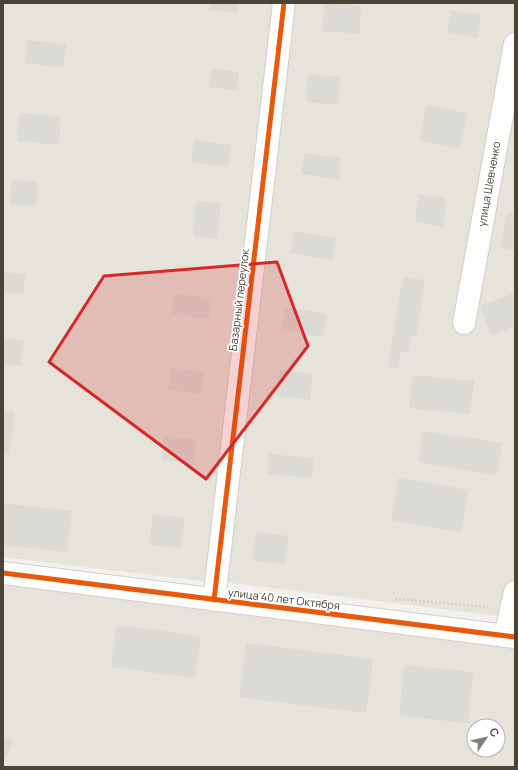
<svg xmlns="http://www.w3.org/2000/svg" width="518" height="770" viewBox="0 0 518 770" font-family="Manrope,sans-serif">
	<style>
		.residential { fill: #e5e3da; fill-rule: evenodd }
		.building { fill: #dcdad5 }
		.lines { fill: none; stroke-linecap: round; stroke-linejoin: round }
		.minor-casing { stroke: #d0cfca; stroke-width: 24 }
		.path { stroke: #d2d1cb; stroke-width: 2.5; stroke-dasharray: 2 2; stroke-linecap: butt }
		.minor { stroke: #fdfdfc; stroke-width: 22 }
		.cycleway-casing { stroke: #fff; stroke-width: 8 }
		.cycleway { stroke: #e8590c; stroke-width: 5 }
		.marked { fill: #d62828; fill-opacity: 0.2; stroke: #d62828; stroke-width: 3; stroke-linejoin: round }
		.labels { text-anchor: middle; stroke-width: 3.5; stroke-linejoin: round; paint-order: stroke }
		.street-label { font-size: 11px; fill: #494338; stroke: #fff }
	</style>
	<rect width="100%" height="100%" fill="#f2f1ed"/>
	<!-- residential -->
	<g class="residential">
		<path d="M3,3h274l-68,579 -206,-25z"/>
		<path d="M291,3h224v615l-292,-36z"/>
		<path d="M3,581l512,65v121h-512zM474,726h24v24h-24z"/>
	</g>
	<!-- building -->
	<g class="building">
		<path d="M210,3h29l-1,10 -29,-3z"/>
		<path d="M324,4l37,1 -1,28 -37,-1z"/>
		<path d="M451,10l30,5 -3,23 -31,-5z"/>
		<path d="M27,40l39,4 -3,23 -38,-4z"/>
		<path d="M211,69l28,3 -2,18 -28,-3z"/>
		<path d="M308,74l33,3 -3,28 -32,-3z"/>
		<path d="M426,105l41,8 -7,36 -40,-8z"/>
		<path d="M19,113l42,3 -2,29 -42,-4z"/>
		<path d="M194,140l37,5 -3,22 -37,-5z"/>
		<path d="M304,153l37,5 -2,21 -38,-5z"/>
		<path d="M12,180l26,2 -2,24 -26,-2z"/>
		<path d="M419,194l27,4 -3,28 -28,-4z"/>
		<path d="M196,201l25,2 -4,36 -24,-3z"/>
		<path d="M507,213l8,1v37l-15,-3z"/>
		<path d="M294,231l42,7 -3,22 -43,-7z"/>
		<path d="M3,272l22,2 -2,20 -20,-2z"/>
		<path d="M403,277l22,3 -9,56 -5,-1 -3,17 -7,-1 -3,18 -10,-2z"/>
		<path d="M174,293l38,5 -3,21 -38,-5z"/>
		<path d="M515,293v33l-24,9 -11,-29z"/>
		<path d="M285,307l42,7 -4,23 -41,-7z"/>
		<path d="M3,338l21,2 -3,26 -18,-2z"/>
		<path d="M171,368l33,4 -3,22 -33,-4z"/>
		<path d="M280,370l33,4 -3,26 -33,-4z"/>
		<path d="M412,375l62,6 -4,33 -61,-6z"/>
		<path d="M3,410l12,2 -6,43 -6,-1z"/>
		<path d="M423,431l79,12 -5,32 -79,-13z"/>
		<path d="M164,436l32,3 -2,25 -32,-4z"/>
		<path d="M269,454l45,4 -2,20 -45,-4z"/>
		<path d="M398,478l70,12 -7,42 -70,-12z"/>
		<path d="M3,503l69,8 -5,41 -64,-7z"/>
		<path d="M153,514l32,4 -4,30 -32,-3z"/>
		<path d="M256,532l33,4 -4,28 -33,-4z"/>
		<path d="M117,625l84,11 -6,42 -84,-11z"/>
		<path d="M246,643l127,16 -7,54 -127,-16z"/>
		<path d="M404,665l69,7 -5,51 -69,-7z"/>
		<path d="M3,736l10,4 -10,27z"/>
	</g>
	<g class="lines">
		<defs>
			<g id="minor">
				<path d="M464,323l51,-279"/>
				<path d="M3,573l512,64"/>
				<path d="M214,600l70,-597"/>
				<path d="M505,636l10,-44"/>
			</g>
		</defs>
		<!-- minor casing -->
		<use href="#minor" class="minor-casing"/>
		<!-- path -->
		<path class="path" d="M395,599l95,8"/>
		<!-- minor -->
		<use href="#minor" class="minor"/>
		<defs>
			<g id="cycleway">
				<path d="M3,573l512,64"/>
				<path d="M214,600l70,-597"/>
			</g>
		</defs>
		<!-- cycleway casing -->
		<use href="#cycleway" class="cycleway-casing"/>
		<!-- cycleway -->
		<use href="#cycleway" class="cycleway"/>
	</g>
	<!-- marked area -->
	<path class="marked" d="M277,262l31,84 -102,133 -157,-117 55,-86z"/>
	<g class="labels">
		<!-- street labels -->
		<g class="street-label">
			<text transform="translate(489 184) rotate(-80)" y="4">улица Шевченко</text>
			<text transform="translate(239 300) rotate(-83)" y="4">Базарный переулок</text>
			<text transform="translate(284 599) rotate(7)" y="4">улица 40 лет Октября</text>
		</g>
	</g>
	<!-- border -->
	<rect width="518" height="770" fill="none" stroke="#494338" stroke-width="8"/>
	<!-- north arrow -->
	<g transform="translate(486 738) rotate(56)"><circle r="19" fill="#ffffff" stroke="#b6b4af"/>
	<path d="M0-3L7 15L0 10L-7 15Z" fill="#848077"/>
	<text y="-6" font-size="11" font-weight="bold" text-anchor="middle" fill="#494338">С</text>
	</g>
</svg>
